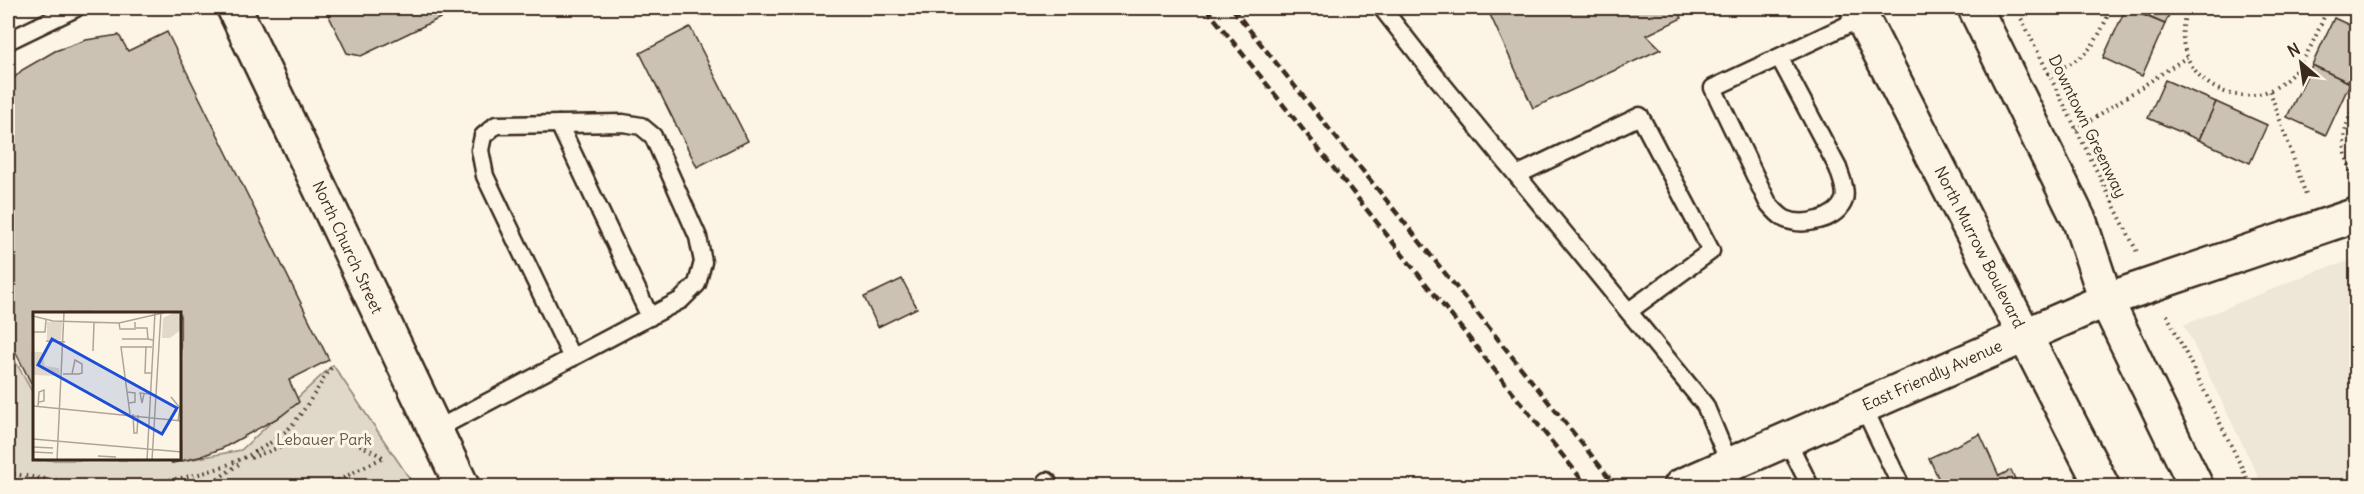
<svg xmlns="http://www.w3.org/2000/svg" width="2364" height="494" viewBox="0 0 2364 494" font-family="Delius,sans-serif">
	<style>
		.built { fill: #eee6d6 }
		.green { fill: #e0d8c8; stroke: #8e8173; stroke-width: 1.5 }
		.building { fill: #ccc2b3; stroke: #3b2a1e; stroke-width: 1.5 }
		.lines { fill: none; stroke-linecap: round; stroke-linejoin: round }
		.service-casing { stroke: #3b2a1e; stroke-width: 21 }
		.tertiary-casing { stroke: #3b2a1e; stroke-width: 38 }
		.secondary-casing { stroke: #3b2a1e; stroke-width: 38 }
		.primary-casing { stroke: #3b2a1e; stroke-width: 38 }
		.path { stroke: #3b2a1e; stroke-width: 4; stroke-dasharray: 1.5 4.5; stroke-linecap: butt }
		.service { stroke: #fcf5e5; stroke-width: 16 }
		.tertiary { stroke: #fcf5e5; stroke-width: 33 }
		.secondary { stroke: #fcf5e5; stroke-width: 33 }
		.primary { stroke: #fcf5e5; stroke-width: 33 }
		.rail { stroke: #3b2a1e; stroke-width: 4.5; stroke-dasharray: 9 4.5; stroke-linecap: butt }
		.labels { text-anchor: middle; stroke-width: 6; stroke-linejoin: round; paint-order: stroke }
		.street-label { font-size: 16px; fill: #3b2a1e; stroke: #fcf5e5 }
		.park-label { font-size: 16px; fill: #645648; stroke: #fcf5e5 }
		.inset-road { fill: none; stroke: #afa495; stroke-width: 1.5 }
		.view { fill: #1d4ed8; fill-opacity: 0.15; stroke: #1d4ed8; stroke-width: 3 }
		.inset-edge { fill: none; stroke: #3b2a1e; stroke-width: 3 }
	</style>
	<rect width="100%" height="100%" fill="#fcf5e5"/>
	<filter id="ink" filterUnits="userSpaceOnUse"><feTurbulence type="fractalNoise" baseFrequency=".0167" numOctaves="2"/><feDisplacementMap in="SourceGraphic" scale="12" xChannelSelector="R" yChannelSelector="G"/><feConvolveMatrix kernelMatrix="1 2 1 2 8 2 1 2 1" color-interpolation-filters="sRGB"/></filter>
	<g filter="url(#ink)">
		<!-- built -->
		<path class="built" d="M2356,259v227h-93l-79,-161 130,-53z"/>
		<!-- green -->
		<path class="green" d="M8,348l26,47v65h135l3,3 69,-13 92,-85 77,114 -15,7h-387z"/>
		<!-- building -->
		<g class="building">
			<path d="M325,8h136l-100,48 -14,-3z"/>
			<path d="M1487,8h190l5,10 -35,17 14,14 -128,59z"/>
			<path d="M2126,8l39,16 -23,52 -39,-18z"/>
			<path d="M2128,8h44l-7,16z"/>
			<path d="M2334,18l22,10v41l-6,14 -38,-18z"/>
			<path d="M690,27l58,114 -51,26 -57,-114z"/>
			<path d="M167,32l162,328 -40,20 10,22 -18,14 -58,32 -24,9 -27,6 -1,-3h9v-146h-146v75l-26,-52v-253l14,-14 33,-19 31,-11 33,-5 9,16z"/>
			<path d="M2312,65l38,18 -24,52 -39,-18z"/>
			<path d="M2165,80l51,22 -17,38 -51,-22z"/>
			<path d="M2216,102l51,23 -17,38 -51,-23z"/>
			<path d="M902,279l15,29 -39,19 -14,-30z"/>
			<path d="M1980,434l19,42 12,-6 7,16h-76l-13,-28z"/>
		</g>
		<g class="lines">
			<defs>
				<g id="service">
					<path d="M1382,8l47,60 276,337 25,60"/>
					<path d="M8,41l68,-33"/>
					<path d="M1779,57l59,111c3,10 9,22 6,32 -7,20 -41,27 -59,19 -7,-4 -12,-10 -17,-16l-55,-115 149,-70"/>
					<path d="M559,124l91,193"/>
					<path d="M1517,175l123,-59 71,135 -82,60"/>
					<path d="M1863,406l38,80"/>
					<path d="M435,430l246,-130 16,-16 6,-22 -5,-25 -45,-101 -12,-10 -18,-3 -127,2 -13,11 -3,14 5,26 87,182"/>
					<path d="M1787,440l23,46"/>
					<path d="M1047,481l2,5"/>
				</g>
				<path id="tertiary" d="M234,8l228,478"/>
				<path id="secondary" d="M1681,486l425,-186 250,-85"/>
				<g id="primary">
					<path d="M1857,8l245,478"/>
					<path d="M1975,8l105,214 26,78 90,186"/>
				</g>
			</defs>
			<!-- service casing -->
			<use href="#service" class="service-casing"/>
			<!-- tertiary casing -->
			<use href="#tertiary" class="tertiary-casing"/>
			<!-- secondary casing -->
			<use href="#secondary" class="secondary-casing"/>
			<!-- primary casing -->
			<use href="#primary" class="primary-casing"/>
			<!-- path -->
			<g class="path">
				<path d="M2016,8l122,246"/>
				<path d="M2188,8c-26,62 48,116 99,71 20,-17 30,-47 41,-71"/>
				<path d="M2340,8l16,8"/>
				<path d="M2048,74c42,-18 46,-26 63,-66"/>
				<path d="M2270,91l37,107"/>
				<path d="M2076,130l111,-73"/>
				<path d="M2355,183c-14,-38 -15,-45 1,-82"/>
				<path d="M2167,315l84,171"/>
				<path d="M251,458l42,-16 52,-5 38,20"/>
				<path d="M8,473c93,17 199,21 277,-41 13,-10 37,-51 48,-67"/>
				<path d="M208,486l31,-22"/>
				<path d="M327,486l55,-28"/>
			</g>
			<!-- service -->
			<use href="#service" class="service"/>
			<!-- tertiary -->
			<use href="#tertiary" class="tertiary"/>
			<!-- secondary -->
			<use href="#secondary" class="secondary"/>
			<!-- primary -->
			<use href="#primary" class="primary"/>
			<!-- rail -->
			<g class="rail">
				<path d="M1206,8l381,478"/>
				<path d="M1232,8l384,478"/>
			</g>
		</g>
	</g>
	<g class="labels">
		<!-- street labels -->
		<g class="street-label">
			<text transform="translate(2088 126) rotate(64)" y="6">Downtown Greenway</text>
			<text transform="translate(348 247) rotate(65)" y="6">North Church Street</text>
			<text transform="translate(1980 247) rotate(63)" y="6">North Murrow Boulevard</text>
			<text transform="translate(1932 375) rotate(-24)" y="6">East Friendly Avenue</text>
		</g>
		<!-- park labels -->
		<g class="park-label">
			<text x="324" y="445">Lebauer Park</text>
		</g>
	</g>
	<!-- overview -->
	<g transform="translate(33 312)">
		<rect width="148" height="148" fill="#fcf5e5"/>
		<path d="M142,0h6v18l-11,8h-8l1,-20zM14,10h15l-1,18h-14zM0,35l2,5h7l3,14 14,2 1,8 -27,-1z" fill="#e0d8c8"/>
		<path class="inset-road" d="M0,4l20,5 66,2 48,-11M86,11l1,6h15v-7M103,16h11l1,11 5,1M0,20h12l1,-12M89,27h26M13,29l19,1M113,34l-1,27h6M60,39l1,-29M30,62h16l3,-1v-9l-7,-4 -3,14M94,80l8,1v9l-6,1M111,82l-2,9 -2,-10 10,1M138,85l9,11 -2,12M0,94l149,15M5,94l1,-14 5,-2v11l-5,1M97,102l-9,-67h31M100,102l1,19h3l1,-18M0,127l149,13M0,135l20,1M0,140l20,1M65,144l18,1M0,147l18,1M24,148l7,-148M114,148l8,-148M119,148l9,-148"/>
		<path class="view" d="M19,27l125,69 -15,26 -124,-69z"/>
		<rect width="148" height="148" class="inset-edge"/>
	</g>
	<!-- margin -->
	<rect width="2364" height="494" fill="none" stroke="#fcf5e5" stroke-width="30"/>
	<rect x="15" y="15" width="2334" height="464" fill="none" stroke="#3b2a1e" stroke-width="2" filter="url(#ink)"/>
	<!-- north arrow -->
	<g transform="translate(2301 63) rotate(331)" stroke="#fcf5e5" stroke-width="4.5" paint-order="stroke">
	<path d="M0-4.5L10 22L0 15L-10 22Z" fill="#3b2a1e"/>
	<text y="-9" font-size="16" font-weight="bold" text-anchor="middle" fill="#3b2a1e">N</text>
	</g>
</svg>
